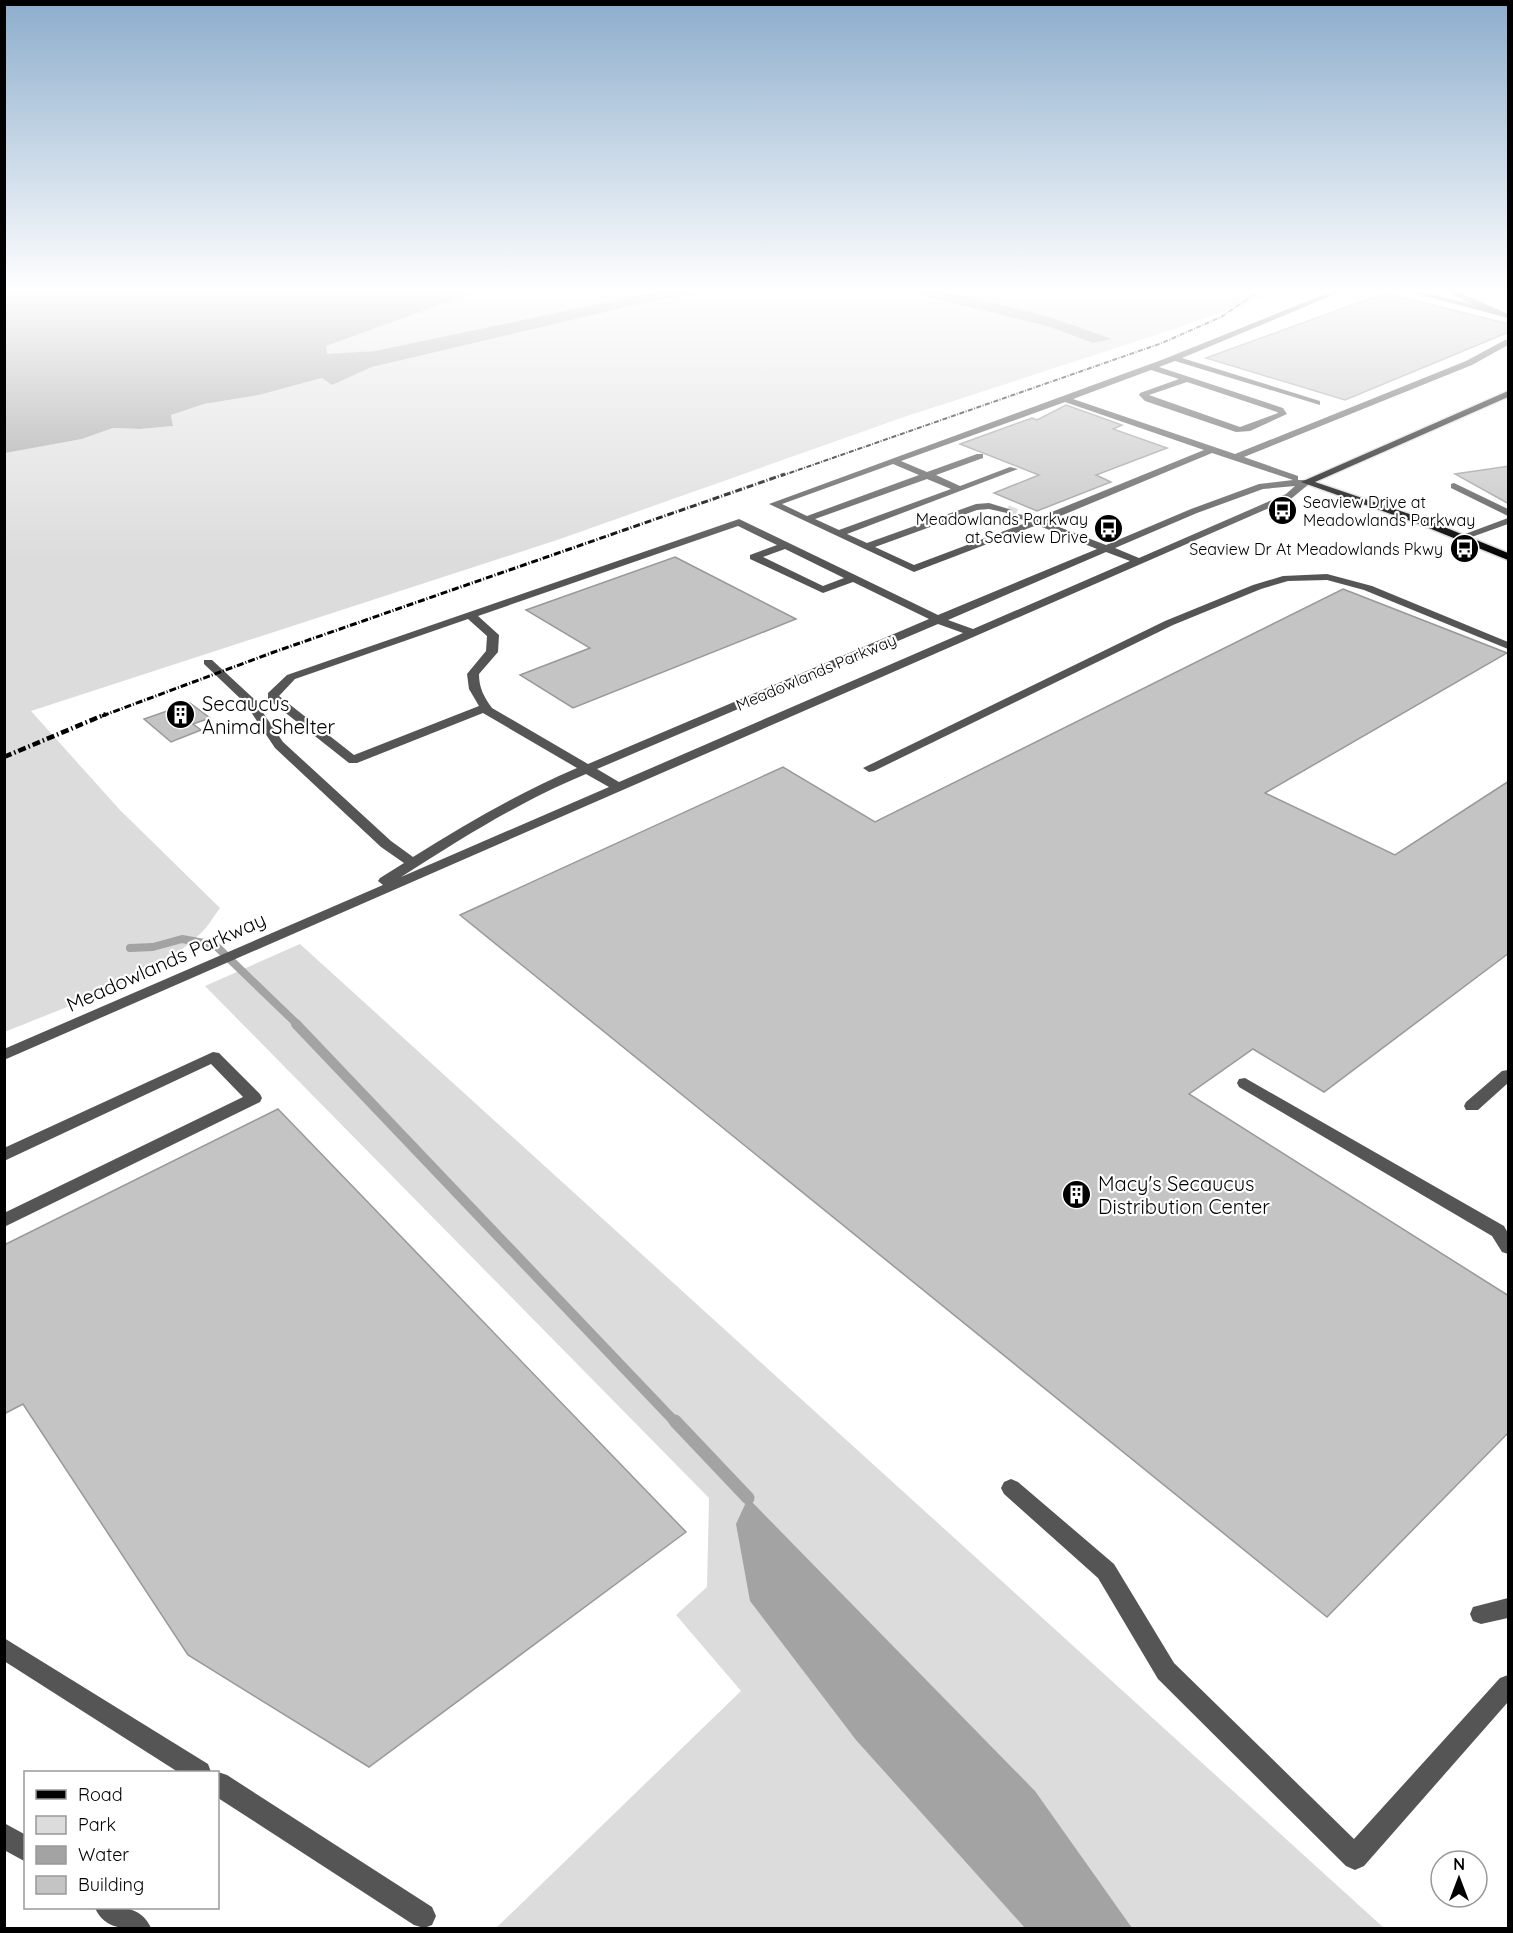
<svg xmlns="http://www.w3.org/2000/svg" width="1513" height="1933" viewBox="0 0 1513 1933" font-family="Quicksand,sans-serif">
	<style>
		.green { fill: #dcdcdc }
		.water { fill: #a3a3a3 }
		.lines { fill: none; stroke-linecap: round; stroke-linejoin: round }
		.stream-far2 { stroke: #a3a3a3; stroke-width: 8 }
		.stream-far1 { stroke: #a3a3a3; stroke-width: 10 }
		.stream { stroke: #a3a3a3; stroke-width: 13 }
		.building { fill: #c4c4c4; stroke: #999; stroke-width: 1.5 }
		.minor-tunnel { stroke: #d9d9d9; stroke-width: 10; stroke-dasharray: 10 5; stroke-linecap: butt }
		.major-casing { stroke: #dbdbdb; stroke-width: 3 }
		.minor { fill: #555; fill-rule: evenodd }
		.major { fill: #000; fill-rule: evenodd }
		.rail-far2 { stroke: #000; stroke-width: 2; stroke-dasharray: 5 1.5 1 1.5; stroke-linecap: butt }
		.rail-far1 { stroke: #000; stroke-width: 3; stroke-dasharray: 7 2 1 2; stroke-linecap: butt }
		.rail { stroke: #000; stroke-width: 4.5; stroke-dasharray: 8 3 1.5 3; stroke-linecap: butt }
		.labels { text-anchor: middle; stroke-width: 4.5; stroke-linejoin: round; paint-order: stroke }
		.far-poi-label { font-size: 16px; fill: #000; stroke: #fff; text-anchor: end }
		.far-street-label { font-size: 16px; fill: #000; stroke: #fff }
		.poi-label { font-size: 20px; fill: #000; stroke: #fff; text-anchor: start }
		.street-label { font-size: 20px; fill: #000; stroke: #fff }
	</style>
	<rect width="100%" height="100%" fill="#fff"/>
	<!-- green -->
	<g class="green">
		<path d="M486,288h188l-299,63 -49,4 -1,-9z"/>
		<path d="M737,288h81l99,6 133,33 43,16 18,-4 -61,-22 -118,-29h360l-130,45 -258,84 -344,122 -529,172 89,99 100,98c-7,9 -12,19 -20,26 -45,44 -136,73 -195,98l-1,-579 78,-14 31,-11 27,1 33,-3 -2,-11 33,-11 55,-9 63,-17 10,7 40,-18 284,-67z"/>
		<path d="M300,944l1084,984h-888l245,-237 -65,-76 31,-28 2,-89 -504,-512z"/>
	</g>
	<!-- water -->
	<g class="water">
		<path d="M4,288h482l-160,58 1,8 48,-3 294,-62 68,-1 -81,12 -284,67 -40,18 -10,-7 -63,17 -55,9 -33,11 2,11 -33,3 -27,-1 -31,11 -77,14z"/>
		<path d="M786,288h146l118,29 62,22 -19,4 -43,-16 -133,-33z"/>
		<path d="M748,1498l287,293 97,137h-107l-169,-188 -106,-139 -14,-77z"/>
	</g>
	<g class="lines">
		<!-- stream-far2 -->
		<path class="stream-far2" d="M130,948l23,-1 29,-8 33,6 83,80"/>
		<!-- stream-far1 -->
		<path class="stream-far1" d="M296,1024l380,399"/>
		<!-- stream -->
		<path class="stream" d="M675,1421l73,77"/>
	</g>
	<!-- building -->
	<g class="building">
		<path d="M1385,293l124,31v8l-164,68 -139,-42z"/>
		<path d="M1066,405l56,20 -9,4 54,19 -71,27 15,7 -74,29 -43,-18 45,-18 -79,-31 72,-26 5,2z"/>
		<path d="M1509,466v38l-54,-30z"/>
		<path d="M675,557l121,62 -223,89 -53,-33 70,-27 -64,-38z"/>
		<path d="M1343,589l164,64 -242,140 130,62 114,-74v172l-185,139 -71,-43 -64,45 320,202v136l-182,185 -867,-702 323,-148 92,55z"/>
		<path d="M190,703l20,15 -17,6 8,6 -30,12 -27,-23z"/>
		<path d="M278,1109l408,423 -317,235 -181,-112 -165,-251 -19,10v-169z"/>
	</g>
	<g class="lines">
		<!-- minor-tunnel -->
		<path class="minor-tunnel" d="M1007,510l15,6"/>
		<defs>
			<path id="major" d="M1508,391v6l-193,85 112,38 81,33v7l-89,-36 -118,-42z"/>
		</defs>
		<!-- major casing -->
		<use href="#major" class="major-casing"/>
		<!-- minor -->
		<g class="minor">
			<path d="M1340,288h10l-168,70 138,43v4l-145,-44 -16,6 124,41 4,6 -37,17 -14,1 -91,-31 -6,-6 1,-2 39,-14 -28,-9 -78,29 162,55 231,-93 39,-21h3v5l-36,20 -228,92 54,19v4h11v4l-17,14 -1288,562v-11l379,-164 -5,-4 2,-3 24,-15 -23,-16 -106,-99 -30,-45 -41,-39v-4h8l41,38 30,44 108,99 22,16c54,-34 106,-64 164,-89l-94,-55 -126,50h-8l-81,-64v-6l19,-18 452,-156 199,96 159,-66 -60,-24 -123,47 -145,-68 395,-145zM1187,382l90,30 1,1 -38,14 -91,-32zM1065,402l139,48 -167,68 -19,-4v4l10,4 -114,43 -39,-18 102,-37 12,-1 18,4 5,-3 -23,-7 -13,1 -109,39 -20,-9 171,-65 -8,-2 -50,19 -24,-11 47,-17v-4h-6l-50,18 -26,-11zM1212,453l81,27 -34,4 -68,25 -85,36 -60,-23zM893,464l26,11 -112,41 -25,-12zM927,479l24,10 -112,41 -24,-11zM1295,486l-9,8 -147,64 -24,-10 82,-35 66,-24zM738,526l39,19 -27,10v4l73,34 30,-11 76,37 -341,145 -96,-56c-8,-11 -13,-20 -13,-34l19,-22 1,-17 -21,-19zM785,549l59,29 -21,8 -60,-29zM1106,552l24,9 -157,68 -25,-9zM468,619l19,17 -1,15 -19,23 2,15 10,17 -125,49 -75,-59 16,-17zM938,624l25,9 -344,149 -22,-13zM586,774l23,13 -208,90c63,-40 116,-74 185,-103z"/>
			<path d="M1395,288h13l63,16 -31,-16h10l58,26v4z"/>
			<path d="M1454,483l54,26v7l-57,-28v-4z"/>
			<path d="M1508,518v6l-42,15 -9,-2z"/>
			<path d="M1327,574l45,12 136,56v7l-144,-59 -37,-10 -39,1 -27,8 -88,36 -299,146 -5,1 -6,-4 302,-147 88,-36 30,-9z"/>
			<path d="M213,1052l6,1 41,41 2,4 -2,4 -256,125v-14l239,-116 -32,-33 -207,97v-13z"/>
			<path d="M1508,1070v13l-30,27h-12l-2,-4 2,-4 36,-31z"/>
			<path d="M1245,1078l259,148 4,7v21l-6,-2 -10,-16 -253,-149 -2,-4 2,-4z"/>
			<path d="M1011,1479l7,3 96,82 60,99 180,176 146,-161 8,-3v27l-144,164 -9,4 -9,-4 -188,-187 -60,-101 -94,-84 -3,-6 3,-6z"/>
			<path d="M1508,1598v20l-27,6 -8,-3 -3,-7 3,-7z"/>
			<path d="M4,1638l204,126 3,8h-33l-174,-111z"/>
			<path d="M217,1772h1l9,3 205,132 4,9 -4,9 -8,3 -10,-3 -196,-127z"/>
			<path d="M4,1823l22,12v27l-22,-12z"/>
			<path d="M95,1908c21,-2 46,-3 56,20 -21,2 -46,3 -56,-20z"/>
		</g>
		<!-- major -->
		<use href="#major" class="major"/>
		<!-- rail-far2 -->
		<path class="rail-far2" d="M781,476l381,-133 59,-26 43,-29"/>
		<!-- rail-far1 -->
		<path class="rail-far1" d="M102,716l172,-64 511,-178"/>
		<!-- rail -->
		<path class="rail" d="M4,757l102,-43"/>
	</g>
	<!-- sky -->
	<linearGradient id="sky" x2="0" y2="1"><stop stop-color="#8cadcc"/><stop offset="0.52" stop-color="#fff"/><stop offset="1" stop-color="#fff" stop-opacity="0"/></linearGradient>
	<rect width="1513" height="559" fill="url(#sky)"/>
	<!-- icons -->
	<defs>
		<symbol id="bus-disc" viewBox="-11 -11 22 22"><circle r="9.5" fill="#000" stroke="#fff"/><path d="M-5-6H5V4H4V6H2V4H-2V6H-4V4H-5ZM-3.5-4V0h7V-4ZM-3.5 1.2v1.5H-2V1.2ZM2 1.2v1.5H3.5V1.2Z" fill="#fff"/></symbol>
		<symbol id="building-disc" viewBox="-11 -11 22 22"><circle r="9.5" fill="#000" stroke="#fff"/><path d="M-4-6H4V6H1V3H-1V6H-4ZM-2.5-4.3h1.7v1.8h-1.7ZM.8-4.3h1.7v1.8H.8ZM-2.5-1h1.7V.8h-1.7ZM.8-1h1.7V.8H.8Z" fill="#fff"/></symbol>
	</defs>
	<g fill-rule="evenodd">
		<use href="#bus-disc" x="1266" y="494" width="33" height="33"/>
		<use href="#bus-disc" x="1092" y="512" width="33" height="33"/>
		<use href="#bus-disc" x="1448" y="532" width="33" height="33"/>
		<use href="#building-disc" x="164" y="698" width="33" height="33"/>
		<use href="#building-disc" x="1060" y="1178" width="33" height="33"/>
	</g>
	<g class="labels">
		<!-- far-poi labels -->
		<g class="far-poi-label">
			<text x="1303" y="508" text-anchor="start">Seaview Drive at<tspan x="1303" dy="18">Meadowlands Parkway</tspan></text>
			<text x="1088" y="525">Meadowlands Parkway<tspan x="1088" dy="18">at Seaview Drive</tspan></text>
			<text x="1443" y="555">Seaview Dr At Meadowlands Pkwy</text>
		</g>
		<!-- far-street labels -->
		<g class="far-street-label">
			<text transform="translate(816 672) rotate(-23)" y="6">Meadowlands Parkway</text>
		</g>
		<!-- poi labels -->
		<g class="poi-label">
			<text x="202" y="711">Secaucus<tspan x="202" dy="23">Animal Shelter</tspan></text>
			<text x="1098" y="1191">Macy's Secaucus<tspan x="1098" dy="23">Distribution Center</tspan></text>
		</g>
		<!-- street labels -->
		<g class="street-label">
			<text transform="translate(166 962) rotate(-24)" y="7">Meadowlands Parkway</text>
		</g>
	</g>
	<!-- border -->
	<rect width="1513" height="1933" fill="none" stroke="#000000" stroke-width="12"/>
	<!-- legend -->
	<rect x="24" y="1771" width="195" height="138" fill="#ffffff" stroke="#999999" stroke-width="1.5"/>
	<rect x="36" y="1790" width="30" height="9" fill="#000000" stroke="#999999" stroke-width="1.5"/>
	<text x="78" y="1801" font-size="18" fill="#000000">Road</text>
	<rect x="36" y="1816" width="30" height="18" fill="#dcdcdc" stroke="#999999" stroke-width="1.5"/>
	<text x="78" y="1831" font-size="18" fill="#000000">Park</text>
	<rect x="36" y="1846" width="30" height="18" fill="#a3a3a3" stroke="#999999" stroke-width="1.5"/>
	<text x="78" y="1861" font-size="18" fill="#000000">Water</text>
	<rect x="36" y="1876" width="30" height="18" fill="#c4c4c4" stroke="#999999" stroke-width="1.5"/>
	<text x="78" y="1891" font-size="18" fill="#000000">Building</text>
	<!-- north arrow -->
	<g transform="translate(1459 1879)"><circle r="28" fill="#ffffff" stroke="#999999" stroke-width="1.5"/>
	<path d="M0-4.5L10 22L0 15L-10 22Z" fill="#000000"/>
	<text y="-9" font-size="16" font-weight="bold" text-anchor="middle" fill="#000000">N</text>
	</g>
</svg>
